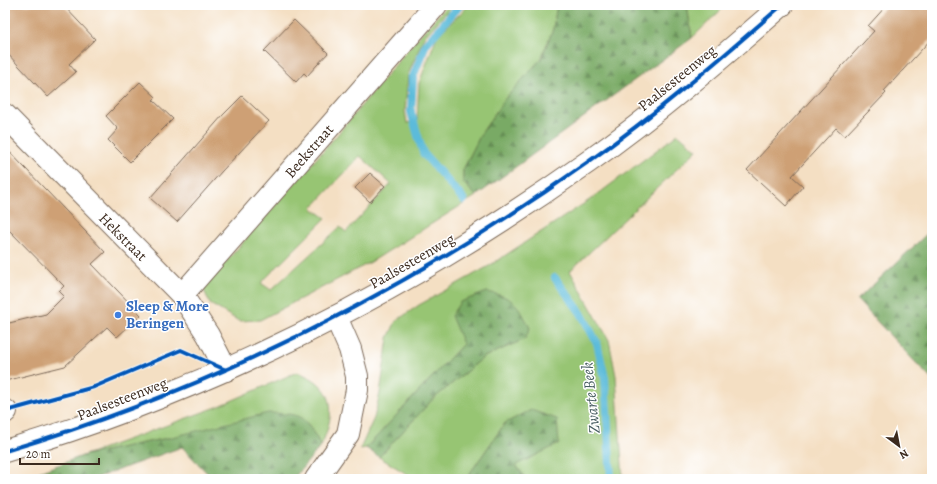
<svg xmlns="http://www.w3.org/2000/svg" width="937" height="484" viewBox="0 0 937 484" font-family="Alegreya,serif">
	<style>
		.green { fill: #97c573; stroke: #697848; fill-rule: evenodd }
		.forest { fill: url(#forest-firs); stroke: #5a6a42 }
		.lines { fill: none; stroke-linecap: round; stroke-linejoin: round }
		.stream { stroke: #5cbbda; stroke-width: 8 }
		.building { fill: #cea074 }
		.minor-casing { stroke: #7c6958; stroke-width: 24 }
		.major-casing { stroke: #7c6958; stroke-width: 24 }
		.minor { stroke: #fff; stroke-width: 22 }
		.major { stroke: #fff; stroke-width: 22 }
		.cycleway-casing { stroke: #fff; stroke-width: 6 }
		.cycleway { stroke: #0057b8; stroke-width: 4 }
		.shop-dot { fill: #3f7fe0; stroke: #fff; stroke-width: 1.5 }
		.labels { text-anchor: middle; stroke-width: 3; stroke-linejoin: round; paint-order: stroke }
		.street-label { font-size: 15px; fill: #3b2a1e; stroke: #fff }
		.shop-label { font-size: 15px; font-weight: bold; fill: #366cbe; stroke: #fff; text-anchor: start }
		.water-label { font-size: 16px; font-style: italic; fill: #475d60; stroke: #fff }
	</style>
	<defs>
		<pattern id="forest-firs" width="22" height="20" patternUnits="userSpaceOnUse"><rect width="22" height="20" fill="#79aa65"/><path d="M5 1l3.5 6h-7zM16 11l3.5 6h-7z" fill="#648b53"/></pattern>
	</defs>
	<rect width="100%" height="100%" fill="#fff"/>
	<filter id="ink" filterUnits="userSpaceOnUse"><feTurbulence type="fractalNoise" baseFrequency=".025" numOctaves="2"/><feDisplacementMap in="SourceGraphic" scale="8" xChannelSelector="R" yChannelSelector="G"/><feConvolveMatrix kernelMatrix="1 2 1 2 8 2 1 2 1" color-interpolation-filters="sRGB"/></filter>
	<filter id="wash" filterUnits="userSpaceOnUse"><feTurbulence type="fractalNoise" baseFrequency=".012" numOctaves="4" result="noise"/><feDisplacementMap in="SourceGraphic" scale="16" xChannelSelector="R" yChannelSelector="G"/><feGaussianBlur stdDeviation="0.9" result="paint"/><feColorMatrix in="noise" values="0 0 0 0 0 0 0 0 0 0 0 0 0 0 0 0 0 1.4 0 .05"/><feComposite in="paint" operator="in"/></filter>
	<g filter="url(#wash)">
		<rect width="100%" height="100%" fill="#f4dfc3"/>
		<!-- green -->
		<g class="green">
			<path d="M448,5h5l-29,32 -16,38 -3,36 2,12 10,-2 2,-38 18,-47 32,-31h88l-4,24 -12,30 -37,41 -23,34 -18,36v12l13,14 -105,66 -111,58 -21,1 -29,-17 -7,-16 134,-153 83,-100zM360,156l31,28 -45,48 -6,-5 -69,63 -10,-7 65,-65 -14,-10z"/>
			<path d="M687,5h39l-34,33z"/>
			<path d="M678,134l19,16 -127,121 39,69 7,36 7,103h-97l-10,-14 -11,-42 -39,56h-51l-36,-22 53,-57 52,-43 41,-18 -62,5 -97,104 -6,1 14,-31 6,-25 8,-55 8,-17 23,-16 70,-39 105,-69z"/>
			<path d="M297,372c40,14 39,40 24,74l-12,-21 -141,13 -83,17 132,-48z"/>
		</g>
		<!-- forest -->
		<g class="forest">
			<path d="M557,5h130l5,33 -216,158 -13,-14v-12l18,-36 23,-34 37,-41 12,-30z"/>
			<path d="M932,229v151l-75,-80z"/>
			<path d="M487,292c27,5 31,12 43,36l-5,11 -41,18 -52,43 -53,57 -13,-9 97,-104 -12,-28 9,-14z"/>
			<path d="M531,410l26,9 2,25 -43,21 10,14h-60l39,-56z"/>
			<path d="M268,413c35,1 35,1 53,33l-28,33h-80l-31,-32 -89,32h-73l65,-24 83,-17z"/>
		</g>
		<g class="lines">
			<!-- stream -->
			<g class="stream">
				<path d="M460,5l-34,39 -13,33 -2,35 12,41 41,47"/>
				<path d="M555,278l26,35 16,30 8,35 6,101"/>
			</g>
		</g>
		<g id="blocks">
			<!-- building -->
			<g class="building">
				<path d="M5,5h58l32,34 -26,25 7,8 -28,25 -43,-46z"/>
				<path d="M887,5h45v33l-48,53 2,2 -41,43 -9,-8 -44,48 11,10 -17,20 -39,-36 127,-139 -6,-5z"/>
				<path d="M294,20l34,33 -21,23 -3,-3 -8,9 -32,-31z"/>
				<path d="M140,82l16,15 -3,3 20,19 -43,43 -22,-22 10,-11 -12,-13z"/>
				<path d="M242,96l27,25 -47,50 -45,51 -27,-24 73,-83z"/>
				<path d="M5,147l100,105 -13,12 49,51 -24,22 -10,-10 -42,39 -60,15v-57l41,-10 18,-18 -5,-5 5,-5 -59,-60z"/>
				<path d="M370,173l15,13 -15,16 -15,-14z"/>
			</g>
		</g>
	</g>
	<g filter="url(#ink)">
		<use href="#blocks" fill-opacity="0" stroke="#7c6958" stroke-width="1"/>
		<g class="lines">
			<defs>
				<g id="minor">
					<path d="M5,115l177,180 26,40 18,35"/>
					<path d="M182,295l254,-290"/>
					<path d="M5,412l1,-1"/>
					<path d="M316,479l32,-45 9,-44v-14l-7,-27 -14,-32"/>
				</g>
				<path id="major" d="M5,451c209,-62 406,-163 583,-289 68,-48 131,-102 194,-157"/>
			</defs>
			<!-- minor casing -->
			<use href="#minor" class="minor-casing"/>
			<!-- major casing -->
			<use href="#major" class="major-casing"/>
			<!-- minor -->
			<use href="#minor" class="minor"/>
			<!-- major -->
			<use href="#major" class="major"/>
			<defs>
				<g id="cycleway">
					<path d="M6,411l88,-24 87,-37 45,20"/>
					<path d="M5,451c209,-62 406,-163 583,-289 68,-48 131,-102 194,-157"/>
				</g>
			</defs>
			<!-- cycleway casing -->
			<use href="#cycleway" class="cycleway-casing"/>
			<!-- cycleway -->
			<use href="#cycleway" class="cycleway"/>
		</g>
	</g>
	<!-- markers -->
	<circle class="shop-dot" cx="118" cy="315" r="4"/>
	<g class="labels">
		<!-- street labels -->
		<g class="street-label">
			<text transform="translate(677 78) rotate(-39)" y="5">Paalsesteenweg</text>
			<text transform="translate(309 151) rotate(-49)" y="5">Beekstraat</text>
			<text transform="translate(123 237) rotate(45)" y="5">Hekstraat</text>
			<text transform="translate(412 261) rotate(-30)" y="5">Paalsesteenweg</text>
			<text transform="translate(122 399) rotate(-21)" y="5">Paalsesteenweg</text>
		</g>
		<!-- shop labels -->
		<g class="shop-label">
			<text x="126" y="311">Sleep &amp; More<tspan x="126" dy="17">Beringen</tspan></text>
		</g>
		<!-- water labels -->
		<g class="water-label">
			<text transform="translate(590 398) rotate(-96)" y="6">Zwarte Beek</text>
		</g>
	</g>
	<!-- margin -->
	<rect width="937" height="484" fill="none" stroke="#fff" stroke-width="20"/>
	<!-- north arrow -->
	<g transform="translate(899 446) rotate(148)" stroke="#ffffff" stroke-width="3" paint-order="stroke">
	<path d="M0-3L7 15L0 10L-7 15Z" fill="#3b2a1e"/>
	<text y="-6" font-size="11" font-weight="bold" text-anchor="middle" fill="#3b2a1e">N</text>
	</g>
	<!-- scale -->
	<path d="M20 458v6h79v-6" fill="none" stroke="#3b2a1e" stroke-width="2"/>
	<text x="26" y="458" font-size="12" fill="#3b2a1e" stroke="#ffffff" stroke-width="3" paint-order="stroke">20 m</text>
</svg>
